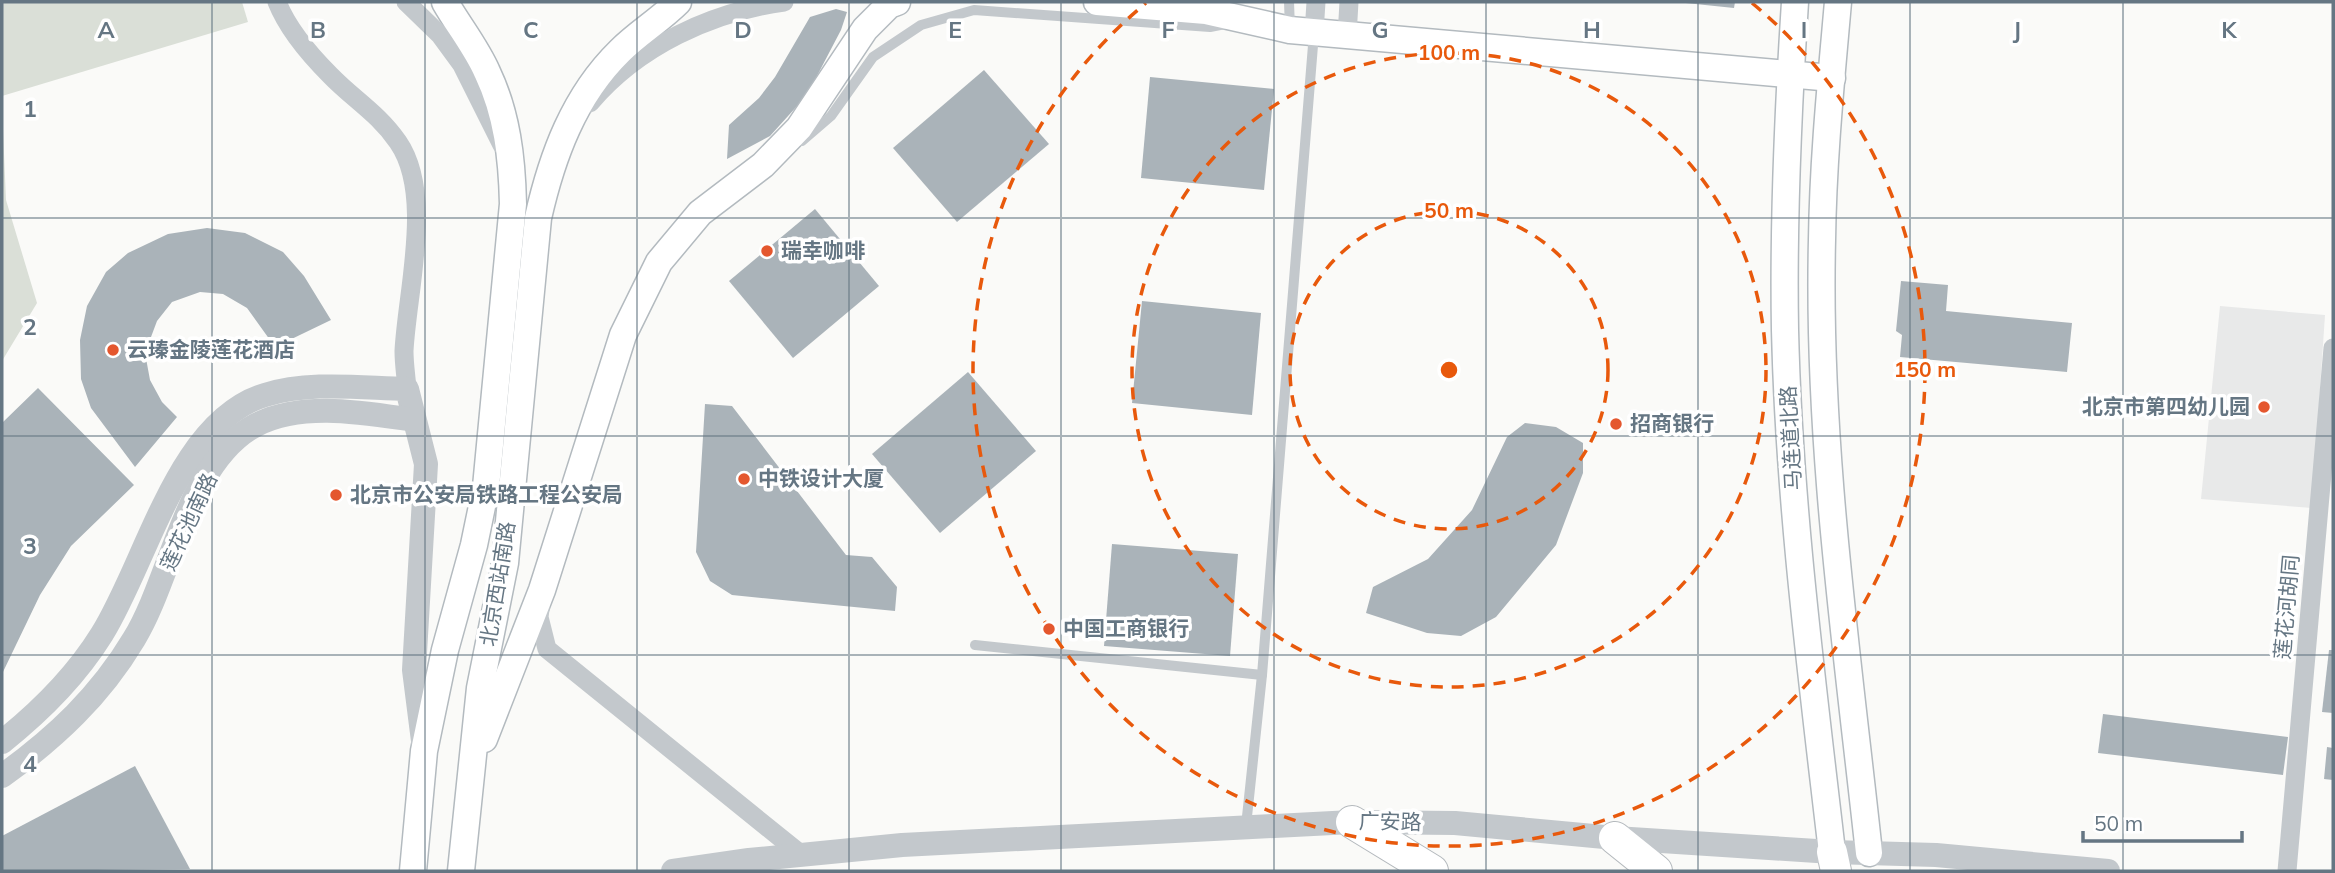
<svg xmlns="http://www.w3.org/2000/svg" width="2335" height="873" viewBox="0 0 2335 873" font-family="Mulish,'Noto Sans SC',sans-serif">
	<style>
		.built { fill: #e8e9e9 }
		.green { fill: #dadfd7 }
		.building { fill: #aab3b9 }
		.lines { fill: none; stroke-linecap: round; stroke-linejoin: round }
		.secondary-casing { stroke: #b3babf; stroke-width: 29 }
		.primary-casing { stroke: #b5babe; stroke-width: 32 }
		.trunk-casing { stroke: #b4b9bd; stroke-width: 34 }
		.service { stroke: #c3c8cc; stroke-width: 10 }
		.minor { stroke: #c3c8cc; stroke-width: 19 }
		.tertiary { stroke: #c3c8cc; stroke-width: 24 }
		.secondary { stroke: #fff; stroke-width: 26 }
		.primary { stroke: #fff; stroke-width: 30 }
		.trunk { stroke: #fff; stroke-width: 32 }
		.grid { fill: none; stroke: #657683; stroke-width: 2; stroke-opacity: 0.55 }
		.ring { fill: none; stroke: #e8590c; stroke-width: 3.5; stroke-dasharray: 12 9 }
		.poi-dot { fill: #e4572e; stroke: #fff; stroke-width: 2.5 }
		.labels { text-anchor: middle; stroke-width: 7; stroke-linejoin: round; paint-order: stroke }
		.poi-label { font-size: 21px; font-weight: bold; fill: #657683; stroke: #fff; text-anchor: start }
		.street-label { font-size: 21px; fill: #657683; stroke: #fff }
		.grid-label { font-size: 23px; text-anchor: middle; font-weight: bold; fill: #657683; stroke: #fff; stroke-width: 7; stroke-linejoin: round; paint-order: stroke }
		.centre { fill: #e8590c; stroke: #fff; stroke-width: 3.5 }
		.ring-label { font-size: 21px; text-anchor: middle; font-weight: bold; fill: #e8590c; stroke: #fff; stroke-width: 7; stroke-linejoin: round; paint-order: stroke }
	</style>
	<rect width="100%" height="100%" fill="#fafaf8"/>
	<!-- built -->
	<path class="built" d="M2220,306l105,9 -13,193 -111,-9z"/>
	<!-- green -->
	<g class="green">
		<path d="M2,2h240l6,20 -246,74z"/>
		<path d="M2,107l4,93 31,103 -35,58z"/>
	</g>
	<!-- building -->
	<g class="building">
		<path d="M1676,2h59l-1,6z"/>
		<path d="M836,9l11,3 -6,18 -34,65 -37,41 -43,23 2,-34 30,-27 16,-21 35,-60z"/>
		<path d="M984,70l65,74 -92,78 -64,-74z"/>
		<path d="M1150,77l124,12 -10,101 -123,-12z"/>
		<path d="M815,209l64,77 -86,72 -64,-77z"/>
		<path d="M207,228l38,5 38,19 21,24 27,44 -56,27 -28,-39 -24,-14 -23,-2 -28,10 -15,19 -12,32 5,27 12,22 15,15 -42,50 -44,-59 -10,-29 -1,-39 7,-34 19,-34 22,-19 40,-19z"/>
		<path d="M1901,281l47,4 -2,26 126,12 -5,49 -167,-15 2,-22 -6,-4z"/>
		<path d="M1142,301l119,12 -9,102 -120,-12z"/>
		<path d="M968,372l68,79 -96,82 -68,-79z"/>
		<path d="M38,388l96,97 -63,61 -31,49 -38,79v-251z"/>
		<path d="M705,404l27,2 114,149 26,2 25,30 -2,24 -163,-16 -22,-14 -14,-29z"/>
		<path d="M1525,423l31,4 27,16v30l-27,72 -60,72 -35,19 -34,-3 -61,-20 7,-26 55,-28 44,-49 35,-73z"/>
		<path d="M1112,544l126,10 -8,102 -126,-10z"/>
		<path d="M2329,650h4v63l-11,-1z"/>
		<path d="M2103,714l185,23 -5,38 -185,-22z"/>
		<path d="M2327,747l6,1v32l-9,-1z"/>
		<path d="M135,766l55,103 -188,2v-35z"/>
	</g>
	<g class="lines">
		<defs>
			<g id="secondary">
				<path d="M1097,2l109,9 84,19 542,48"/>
				<path d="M1795,2c-7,109 -12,218 -10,328 4,174 27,349 47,522"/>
				<path d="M1838,2c-7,79 -15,159 -16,238 -5,205 25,409 47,613"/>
				<path d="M484,739l58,-149 81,-255 36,-73 41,-49 63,-48 36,-37 66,-99 24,-24 8,-3"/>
				<path d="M413,871l11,-120 21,-101 29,-105 12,-58 27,-283c-1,-46 -6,-90 -26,-132 -11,-25 -29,-47 -42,-70"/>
				<path d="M461,871l19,-183 25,-125 33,-345c14,-62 36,-122 82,-167 18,-18 40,-31 58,-49"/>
			</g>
			<path id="primary" d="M1832,852l4,19"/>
			<g id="trunk">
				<path d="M1352,822l80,49"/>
				<path d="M1615,838l41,33"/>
			</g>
		</defs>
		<!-- secondary casing -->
		<use href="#secondary" class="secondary-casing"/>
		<!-- primary casing -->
		<use href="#primary" class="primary-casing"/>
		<!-- trunk casing -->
		<use href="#trunk" class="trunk-casing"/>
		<!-- service -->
		<g class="service">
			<path d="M1289,2l1,27"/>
			<path d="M802,141l29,-25 42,-59 48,-32 53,-15 236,17 15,-3"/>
			<path d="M975,645l287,30"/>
			<path d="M1246,826l16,-151 52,-642"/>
		</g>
		<!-- minor -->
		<g class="minor">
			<path d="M277,2c10,25 33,53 53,73 23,24 48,38 68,67 36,52 9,149 6,209 0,13 2,25 3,38"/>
			<path d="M406,2l34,33 22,30 40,80"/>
			<path d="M1314,33l2,-31"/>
			<path d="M1347,36l2,-34"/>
			<path d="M590,103c48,-57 122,-91 194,-101"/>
			<path d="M541,602l-2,15 8,32 256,207"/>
			<path d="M2287,871l46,-523"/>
		</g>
		<!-- tertiary -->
		<g class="tertiary">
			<path d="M2,742c39,-31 74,-66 100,-108 45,-72 76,-213 163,-239 44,-14 96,-7 142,-6l19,75 -12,206 9,71"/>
			<path d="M2,776c53,-38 98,-80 132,-137 38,-62 53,-178 122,-214 46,-24 109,-12 158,-5"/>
			<path d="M673,871l76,-11 153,-15 450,-23 103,1 160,15 217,14 104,3 172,16"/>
		</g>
		<!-- secondary -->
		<use href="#secondary" class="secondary"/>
		<!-- primary -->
		<use href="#primary" class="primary"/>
		<!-- trunk -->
		<use href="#trunk" class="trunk"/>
	</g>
	<!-- grid -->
	<path class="grid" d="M212,2v869M425,2v869M637,2v869M849,2v869M1061,2v869M1274,2v869M1486,2v869M1698,2v869M1910,2v869M2123,2v869M2,218h2331M2,436h2331M2,655h2331"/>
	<!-- distance rings -->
	<g class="ring">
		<circle cx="1449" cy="370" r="159"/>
		<circle cx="1449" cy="370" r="317"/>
		<path d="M1752 3A476 476 0 1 1 1146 3"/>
	</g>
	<!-- markers -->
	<g class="poi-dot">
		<circle cx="767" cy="251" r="7"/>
		<circle cx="113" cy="350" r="7"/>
		<circle cx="2264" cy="407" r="7"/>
		<circle cx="1616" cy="424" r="7"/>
		<circle cx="744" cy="479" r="7"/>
		<circle cx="336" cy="495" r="7"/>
		<circle cx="1049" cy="629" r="7"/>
	</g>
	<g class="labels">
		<!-- poi labels -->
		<g class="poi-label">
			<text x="781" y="258">瑞幸咖啡</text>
			<text x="127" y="357">云瑧金陵莲花酒店</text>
			<text x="2250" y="414" text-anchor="end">北京市第四幼儿园</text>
			<text x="1630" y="431">招商银行</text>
			<text x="758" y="486">中铁设计大厦</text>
			<text x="350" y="502">北京市公安局铁路工程公安局</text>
			<text x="1063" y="636">中国工商银行</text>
		</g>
		<!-- street labels -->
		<g class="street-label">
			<text transform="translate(1791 438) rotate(-93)" y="7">马连道北路</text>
			<text transform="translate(189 522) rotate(-65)" y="7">莲花池南路</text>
			<text transform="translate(498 584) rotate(-81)" y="7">北京西站南路</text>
			<text transform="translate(2287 607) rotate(-85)" y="7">莲花河胡同</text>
			<text transform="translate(1390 822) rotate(1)" y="7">广安路</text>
		</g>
	</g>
	<g class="grid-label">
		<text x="106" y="38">A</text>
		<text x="318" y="38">B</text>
		<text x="531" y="38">C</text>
		<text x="743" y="38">D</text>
		<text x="955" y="38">E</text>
		<text x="1168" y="38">F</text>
		<text x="1380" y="38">G</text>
		<text x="1592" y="38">H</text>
		<text x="1804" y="38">I</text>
		<text x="2017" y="38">J</text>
		<text x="2229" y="38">K</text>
		<text x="30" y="117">1</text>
		<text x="30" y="335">2</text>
		<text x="30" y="554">3</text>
		<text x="30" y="772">4</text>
	</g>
	<circle cx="1449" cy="370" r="10" class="centre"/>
	<g class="ring-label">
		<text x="1449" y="60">100 m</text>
		<text x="1449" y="218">50 m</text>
		<text x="1925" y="377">150 m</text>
	</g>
	<!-- border -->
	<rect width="2335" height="873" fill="none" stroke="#657683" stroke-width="7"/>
	<!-- scale -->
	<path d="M2083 831v10h159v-10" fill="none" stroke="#657683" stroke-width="3.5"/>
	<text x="2094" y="831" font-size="21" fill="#657683" stroke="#ffffff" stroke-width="5" paint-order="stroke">50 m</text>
</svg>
